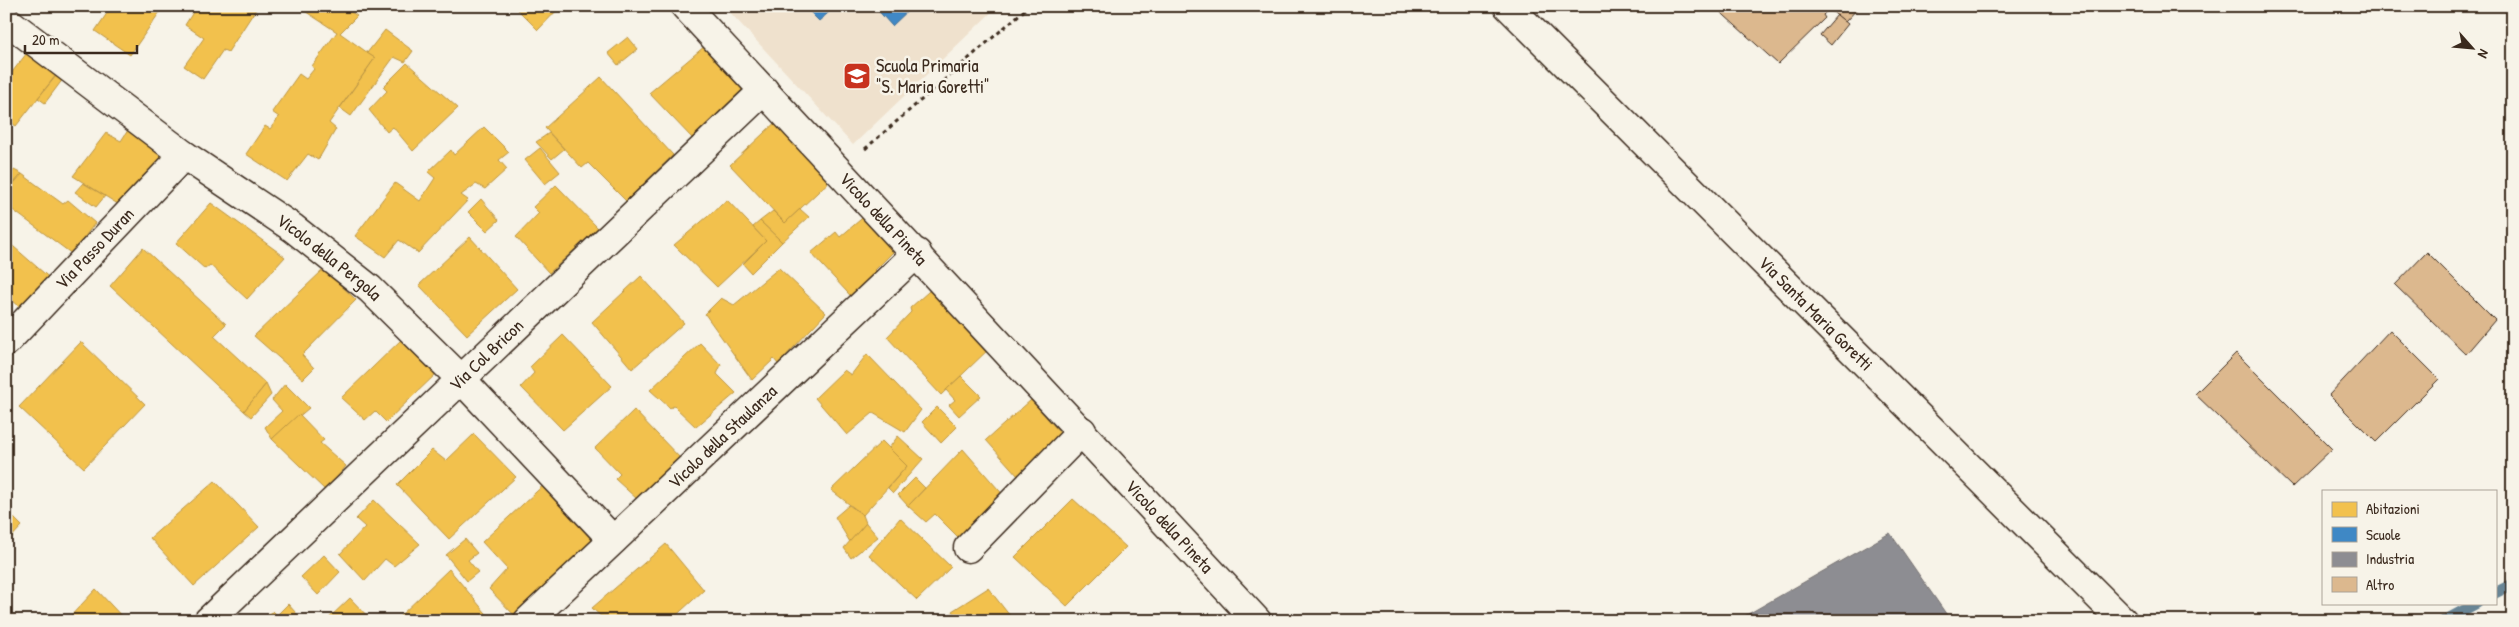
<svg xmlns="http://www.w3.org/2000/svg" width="2519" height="627" viewBox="0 0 2519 627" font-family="'Patrick Hand',sans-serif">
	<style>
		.built { fill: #efe1cd }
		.homes { fill: #f2c14e; stroke: #bb9440 }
		.schools { fill: #3f88c5; stroke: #3e6c93 }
		.industry { fill: #8d8d92; stroke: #746f6f }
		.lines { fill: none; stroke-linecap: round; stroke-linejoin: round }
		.stream { stroke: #678595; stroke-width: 11 }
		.building { fill: #dcb88e; stroke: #3b2a1e }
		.street-casing { stroke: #3b2a1e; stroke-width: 31 }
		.path { stroke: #3b2a1e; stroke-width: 3; stroke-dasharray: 4 4; stroke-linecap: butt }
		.street { stroke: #f7f3e8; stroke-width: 28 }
		.labels { text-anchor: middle; stroke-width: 5; stroke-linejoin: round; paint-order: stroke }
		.poi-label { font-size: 18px; fill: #3b2a1e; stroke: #f7f3e8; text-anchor: start }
		.street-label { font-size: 18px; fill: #3b2a1e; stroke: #f7f3e8 }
	</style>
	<rect width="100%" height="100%" fill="#f7f3e8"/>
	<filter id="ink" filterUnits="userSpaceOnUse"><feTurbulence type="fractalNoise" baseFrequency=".02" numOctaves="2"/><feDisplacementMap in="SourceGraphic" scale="10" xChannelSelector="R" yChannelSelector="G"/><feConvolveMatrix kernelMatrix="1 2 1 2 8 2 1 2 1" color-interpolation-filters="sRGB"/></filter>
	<g filter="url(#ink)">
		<!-- built -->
		<path class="built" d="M724,6h274l-145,139z"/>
		<!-- homes -->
		<g class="homes">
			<path d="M112,6h52l-34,49 -35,-24z"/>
			<path d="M197,6h61l-30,46 -5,-2 -20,29 -19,-13 20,-28 -19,-13z"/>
			<path d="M297,6h46l14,10 -17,17 35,25 -46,65 7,6 -18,31 -10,-6 -21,27 -41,-27 19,-28 5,3 9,-12 -7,-5 27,-38 7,5 8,-10 -2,-3 25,-34z"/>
			<path d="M514,6h47l-23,24z"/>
			<path d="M385,30l28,21 -8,11 -11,-5 -43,59 -11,-8 35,-50 -8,-5z"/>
			<path d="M628,37l10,12 -20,16 -10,-12z"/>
			<path d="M705,46l39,45 -51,48 -44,-46z"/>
			<path d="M30,49l30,21 -44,56 -10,-7v-39z"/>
			<path d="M407,63l51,45 -45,43 -20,-24 -6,5 -18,-22 18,-19 -4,-4z"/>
			<path d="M56,76l7,3 -18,24 -7,-5z"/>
			<path d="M601,77l72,78 -47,46 -38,-38 -6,5 -37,-40z"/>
			<path d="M781,117l53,60 -49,46 -55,-58z"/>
			<path d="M132,124l35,32 -38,55 -56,-35 33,-43 15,8z"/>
			<path d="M484,127l25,25 -10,8 8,9 -22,20 -9,-5 -15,11 7,5 -50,53 -19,-13 -14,17 -30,-21 40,-53 25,18 15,-23 -7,-6 23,-22 3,5z"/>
			<path d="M549,133l15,16 -12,10 -16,-17z"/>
			<path d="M540,148l20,24 -15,12 -20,-24z"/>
			<path d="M14,170l8,4 -16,18v-13z"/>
			<path d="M22,174l41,30 5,-4 27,23 -23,31 -66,-49v-13z"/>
			<path d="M83,183l22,13 -9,11 -21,-15z"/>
			<path d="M556,185l42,43 -49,45 -33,-36 23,-24 -6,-6z"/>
			<path d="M481,199l18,21 -12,11 -19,-19z"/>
			<path d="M727,200l39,41 -49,46 -43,-42z"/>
			<path d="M211,203l74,54 -38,42 -37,-34 -5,4 -29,-26z"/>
			<path d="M800,209l9,8 -27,25 -22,-21 13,-10 12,12z"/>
			<path d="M867,214l30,34 -22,22 7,10 -23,25 -48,-52 25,-21 4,5z"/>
			<path d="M760,221l22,21 -31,31 -8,-9 23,-23 -13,-14z"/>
			<path d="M470,237l47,52 -50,46 -48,-50z"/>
			<path d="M6,240l47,41 -27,31 -20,-17z"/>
			<path d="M143,248l83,76 -12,12 52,48 -22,27 -134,-125z"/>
			<path d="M779,268l47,45 -48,51 -4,-5 -22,21 -47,-66 16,-16 13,7z"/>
			<path d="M324,269l32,31 -54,55 12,13 -11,11 -49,-43z"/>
			<path d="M641,276l43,47 -52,46 -40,-47z"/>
			<path d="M937,284l55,62 -51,49 -54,-58 24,-25 -1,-4z"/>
			<path d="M563,335l49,51 -49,44 -42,-43 13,-14 -4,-6z"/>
			<path d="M403,338l35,34 -52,50 -11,-11 -10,9 -24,-22z"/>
			<path d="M81,342l64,62 -61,64 -65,-61z"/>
			<path d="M700,343l21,22 -4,9 19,19 -40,34 -22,-21 -4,2 -20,-18z"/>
			<path d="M867,354l54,56 -16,22 -32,-19 -26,22 -32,-37 29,-28 7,5z"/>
			<path d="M961,376l20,20 -22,20 -10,-11 6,-5 -9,-10z"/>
			<path d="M266,384l5,11 -20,22 -7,-6z"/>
			<path d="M285,384l24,24 -37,31 -7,-12 17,-16 -10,-11z"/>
			<path d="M1031,400l32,36 -45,40 -32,-36z"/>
			<path d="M937,407l20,20 -16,16 -19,-21z"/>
			<path d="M634,410l47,49 -44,40 -22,-20 5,-5 -25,-26z"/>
			<path d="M299,414l25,26 -4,3 26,23 -20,25 -54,-52z"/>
			<path d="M474,434l42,43 -67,62 -52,-54 35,-35 14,11z"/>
			<path d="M898,436l25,23 -30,34 -5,-5 19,-22 -18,-18z"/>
			<path d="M882,441l25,25 -44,49 -32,-25z"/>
			<path d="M963,449l42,48 -42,45 -28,-28 -9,8 -18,-16z"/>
			<path d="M915,478l10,10 -17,18 -10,-11z"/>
			<path d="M549,480l54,58 -87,79 -27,-28 18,-20 -25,-27z"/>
			<path d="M215,481l44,46 -65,59 -44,-48z"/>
			<path d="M1073,499l53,48 -59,59 -52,-49z"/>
			<path d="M374,500l46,44 -26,22 -9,-7 -20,22 -25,-27 25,-27 -9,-8z"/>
			<path d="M849,505l14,10 3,8 -16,19 -15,-25z"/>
			<path d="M6,510l16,16 -16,17z"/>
			<path d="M900,518l51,49 -34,33 -48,-45z"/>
			<path d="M866,523l12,14 -27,21 -7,-10z"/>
			<path d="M465,539l12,14 -9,7 10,12 -11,9 -21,-26z"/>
			<path d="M666,544l38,46 -34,31h-64l-14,-13z"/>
			<path d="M324,555l16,17 -22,23 -17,-18z"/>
			<path d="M449,569l41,49 -2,3h-90l-1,-2z"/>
			<path d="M988,588l26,33h-58l2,-2 -6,-8z"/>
			<path d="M96,589l30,32h-60z"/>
			<path d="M350,598l22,23 -45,-1z"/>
			<path d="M288,604l15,17h-41l11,-10 4,4z"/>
		</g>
		<!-- schools -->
		<g class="schools">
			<path d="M804,6h32l-17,15z"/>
			<path d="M874,6h39l-21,20z"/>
		</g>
		<!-- industry -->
		<path class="industry" d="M1890,533l61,88h-215z"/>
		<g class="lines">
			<!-- stream -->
			<g class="stream">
				<path d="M2495,593l18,-9"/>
				<path d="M2444,621l33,-18"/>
			</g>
		</g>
		<!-- building -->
		<g class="building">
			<path d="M1714,6h146l-15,16 -16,-13 -6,6 2,3 -47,46z"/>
			<path d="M1837,15l11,9 -17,21 -11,-10z"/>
			<path d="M2427,252l68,68 -29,34 -71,-69z"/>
			<path d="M2390,330l49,49 -63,63 -47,-47z"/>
			<path d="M2236,353l96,96 -40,38 -97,-93z"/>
		</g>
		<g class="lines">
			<defs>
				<g id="street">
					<path id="s1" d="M685,6l572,615"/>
					<path id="s2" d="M1508,6l615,615"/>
					<path id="s3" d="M6,20l178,135 109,73 77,61 91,90 152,161"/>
					<path id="s4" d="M6,342l178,-187"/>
					<path d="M968,548l114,-117"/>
					<path id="s5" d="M208,621l556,-531"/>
					<path id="s6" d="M528,621l389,-368"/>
				</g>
			</defs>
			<!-- street casing -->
			<use href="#street" class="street-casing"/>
			<!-- path -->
			<path class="path" d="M865,149l164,-143"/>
			<!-- street -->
			<use href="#street" class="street"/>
		</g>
	</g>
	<!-- icons -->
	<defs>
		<symbol id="school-square" viewBox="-11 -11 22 22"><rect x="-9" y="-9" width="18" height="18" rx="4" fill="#c8321e" stroke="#f7f3e8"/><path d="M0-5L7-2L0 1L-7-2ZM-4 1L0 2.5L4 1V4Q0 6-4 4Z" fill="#fff"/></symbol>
	</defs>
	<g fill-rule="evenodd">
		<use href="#school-square" x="841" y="60" width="32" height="32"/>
	</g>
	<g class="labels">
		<!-- poi labels -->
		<g class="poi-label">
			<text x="876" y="72">Scuola Primaria<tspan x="876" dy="21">"S. Maria Goretti"</tspan></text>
		</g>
		<!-- street labels -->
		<g class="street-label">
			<text dy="6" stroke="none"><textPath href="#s1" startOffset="291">Vicolo della Pineta</textPath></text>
			<text dy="6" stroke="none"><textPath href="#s4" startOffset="129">Via Passo Duran</textPath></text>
			<text dy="6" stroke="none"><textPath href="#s3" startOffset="401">Vicolo della Pergola</textPath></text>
			<text dy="6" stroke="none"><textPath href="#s2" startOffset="435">Via Santa Maria Goretti</textPath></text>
			<text dy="6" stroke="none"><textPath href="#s5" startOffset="385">Via Col Bricon</textPath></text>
			<text dy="6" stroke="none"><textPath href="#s6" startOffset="268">Vicolo della Staulanza</textPath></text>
			<text dy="6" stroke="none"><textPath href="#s1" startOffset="711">Vicolo della Pineta</textPath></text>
		</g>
	</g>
	<!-- margin -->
	<rect width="2519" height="627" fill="none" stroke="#f7f3e8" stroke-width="25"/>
	<rect x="12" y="12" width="2494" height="602" fill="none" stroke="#3b2a1e" stroke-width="2" filter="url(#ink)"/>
	<!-- legend -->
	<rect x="2322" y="490" width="175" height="115" fill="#f7f3e8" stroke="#aca397"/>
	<rect x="2332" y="502" width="25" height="15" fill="#f2c14e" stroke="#aca397"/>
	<text x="2366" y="514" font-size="15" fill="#3b2a1e">Abitazioni</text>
	<rect x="2332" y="527" width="25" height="15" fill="#3f88c5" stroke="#aca397"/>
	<text x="2366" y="540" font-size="15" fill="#3b2a1e">Scuole</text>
	<rect x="2332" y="552" width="25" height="15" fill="#8d8d92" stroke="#aca397"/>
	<text x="2366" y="564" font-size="15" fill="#3b2a1e">Industria</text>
	<rect x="2332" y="577" width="25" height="15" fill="#dcb88e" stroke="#aca397"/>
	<text x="2366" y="590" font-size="15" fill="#3b2a1e">Altro</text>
	<!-- north arrow -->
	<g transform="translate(2472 48) rotate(117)" stroke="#f7f3e8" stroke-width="4" paint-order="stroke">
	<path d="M0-4L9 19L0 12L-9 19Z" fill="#3b2a1e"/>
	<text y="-8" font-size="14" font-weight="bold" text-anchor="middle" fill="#3b2a1e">N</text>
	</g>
	<!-- scale -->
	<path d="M25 45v8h112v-8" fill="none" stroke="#3b2a1e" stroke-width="2.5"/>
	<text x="32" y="45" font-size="15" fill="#3b2a1e" stroke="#f7f3e8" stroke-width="4" paint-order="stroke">20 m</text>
</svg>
